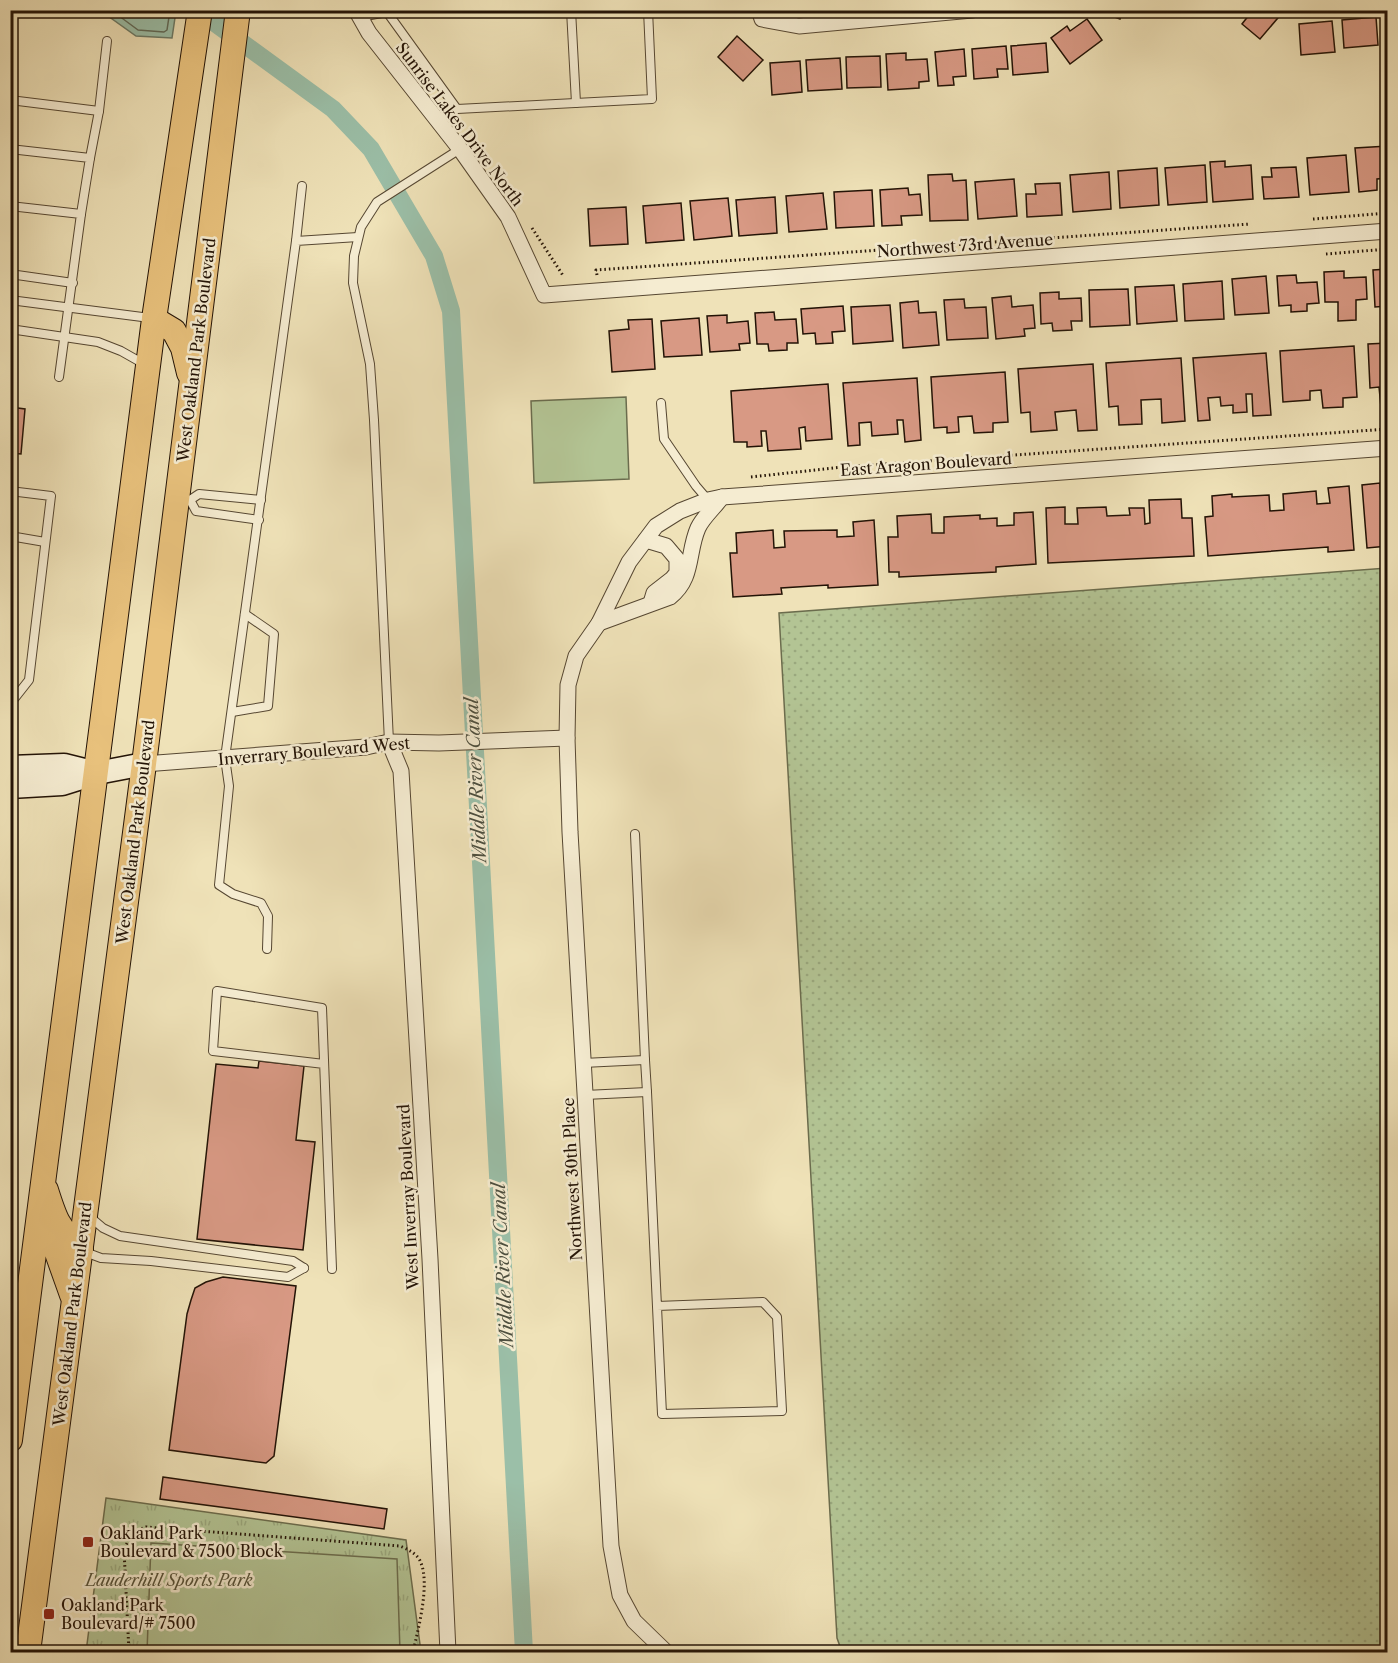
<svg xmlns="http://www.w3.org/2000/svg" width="1398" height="1663" viewBox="0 0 1398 1663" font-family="'Libre Caslon Text',serif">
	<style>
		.grass { fill: url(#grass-dots); stroke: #6b6c4d; stroke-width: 1.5 }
		.park { fill: url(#park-tufts); stroke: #6b6c4d; stroke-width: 1.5 }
		.pitch { fill: #b3c494; stroke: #6b6c4d; stroke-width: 1.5 }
		.water { fill: #9bbfa8; stroke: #6b7a67; stroke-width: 1.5 }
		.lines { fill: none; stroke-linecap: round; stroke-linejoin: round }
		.shore { stroke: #5f6957; stroke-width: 1.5 }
		.canal { stroke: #9bbfa8; stroke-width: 18 }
		.building { fill: #d89984; stroke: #231306; stroke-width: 1.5 }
		.lane-casing { stroke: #564732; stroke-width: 10 }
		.street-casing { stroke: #564732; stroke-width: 17 }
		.secondary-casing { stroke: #231306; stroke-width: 25 }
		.primary-casing { stroke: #231306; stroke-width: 26 }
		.path { stroke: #231306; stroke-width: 3; stroke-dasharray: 1.5 3; stroke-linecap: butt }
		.lane { stroke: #f5ecd1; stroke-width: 8 }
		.street { stroke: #f5ecd1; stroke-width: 15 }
		.secondary { stroke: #f5ecd1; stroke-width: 22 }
		.primary { stroke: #e8c17c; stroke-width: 24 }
		.poi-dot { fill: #8f2418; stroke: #f5ecd1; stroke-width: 2 }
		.labels { text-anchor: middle; stroke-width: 5; stroke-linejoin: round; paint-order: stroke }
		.street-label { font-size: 16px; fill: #231306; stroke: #f5ecd1 }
		.poi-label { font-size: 16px; fill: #231306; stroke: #f5ecd1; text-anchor: start }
		.park-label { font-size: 16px; font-style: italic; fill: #555138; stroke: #f5ecd1 }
		.water-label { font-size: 18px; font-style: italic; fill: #4d4f3f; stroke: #f5ecd1 }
	</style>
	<defs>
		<pattern id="grass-dots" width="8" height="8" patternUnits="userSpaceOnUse" patternTransform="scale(1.5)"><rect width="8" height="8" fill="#b3c494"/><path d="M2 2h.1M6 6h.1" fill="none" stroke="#9aa87e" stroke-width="1.8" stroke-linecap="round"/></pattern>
		<pattern id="park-tufts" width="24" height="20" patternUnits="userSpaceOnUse" patternTransform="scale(1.5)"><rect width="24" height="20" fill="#b3c494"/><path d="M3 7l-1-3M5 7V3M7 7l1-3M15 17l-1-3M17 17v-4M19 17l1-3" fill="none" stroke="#9aa87e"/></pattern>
	</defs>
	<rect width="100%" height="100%" fill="#efe2b8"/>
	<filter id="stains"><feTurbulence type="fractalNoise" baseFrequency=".00333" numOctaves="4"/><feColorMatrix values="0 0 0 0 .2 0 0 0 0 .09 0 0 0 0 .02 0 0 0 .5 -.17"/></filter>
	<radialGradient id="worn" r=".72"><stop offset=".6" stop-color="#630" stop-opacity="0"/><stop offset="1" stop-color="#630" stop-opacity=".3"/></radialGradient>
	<!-- grass -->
	<path class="grass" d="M1387,568v1084h-545l-5,-14 -58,-1025z"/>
	<!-- park -->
	<path class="park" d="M106,1498l300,42 15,112h-335z"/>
	<!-- pitch -->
	<g class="pitch">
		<path d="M626,397l3,82 -95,4 -3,-82z"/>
		<path d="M151,1543l246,16 3,93h-253z"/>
	</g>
	<!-- water -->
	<path class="water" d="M101,11h75l-4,27 -36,-2z"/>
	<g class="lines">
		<!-- shore -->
		<path class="shore" d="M111,10l27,20 26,2 3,-2 3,-20"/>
		<!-- canal -->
		<path class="canal" d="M197,10l136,99 38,40 63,107 17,55 73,1341"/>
	</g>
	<!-- building -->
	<g class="building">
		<path d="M1096,10h27l-3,9z"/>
		<path d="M1253,10h28l2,2 -23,27 -18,-15z"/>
		<path d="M1376,17l2,28 -34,3 -2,-28z"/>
		<path d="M1382,17h6v23h-5z"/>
		<path d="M1087,19l15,21 -32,24 -19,-26 16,-12 3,5z"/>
		<path d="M1332,21l3,31 -34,3 -2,-31z"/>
		<path d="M737,36l26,24 -20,21 -25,-24z"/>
		<path d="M1046,43l2,29 -35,3 -2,-29z"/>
		<path d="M1006,46l2,23h-11l1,8 -24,2 -2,-30z"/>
		<path d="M964,49l2,27 -13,1 1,8 -16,1 -3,-34z"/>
		<path d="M906,53v7l21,-1 2,22 -10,1v6l-31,2 -2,-36z"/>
		<path d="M880,56l1,31 -34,1 -1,-31z"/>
		<path d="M840,58l2,31 -34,2 -2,-31z"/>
		<path d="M800,61l2,31 -30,3 -2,-32z"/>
		<path d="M1388,146v32l-11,1v11l-18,2 -4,-44z"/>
		<path d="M1346,155l3,37 -39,3 -3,-37z"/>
		<path d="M1225,161v6l26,-2 2,34 -40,3 -3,-40z"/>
		<path d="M1205,165l2,37 -39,3 -3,-37z"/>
		<path d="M1296,167l3,30 -35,2 -2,-22h10l-1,-9z"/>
		<path d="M1157,168l2,37 -39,3 -2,-37z"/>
		<path d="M1109,172l2,37 -38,3 -3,-37z"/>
		<path d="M952,174l1,7 13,-1 2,40 -38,1 -2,-46z"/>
		<path d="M1014,179l3,37 -39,3 -3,-37z"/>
		<path d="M1060,183l2,32 -35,2 -1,-23h10l-1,-10z"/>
		<path d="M908,188l1,7 11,-1 2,21 -21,1 1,9 -20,1 -2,-36z"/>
		<path d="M872,190l2,36 -38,2 -2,-36z"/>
		<path d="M823,193l4,36 -38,3 -3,-36z"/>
		<path d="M775,197l2,36 -38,3 -3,-36z"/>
		<path d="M728,198l4,38 -38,4 -4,-39z"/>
		<path d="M681,203l3,37 -38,3 -3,-37z"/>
		<path d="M626,207l2,37 -38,2 -2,-37z"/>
		<path d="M1388,269v37l-13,1 -2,-37z"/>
		<path d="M1344,271v7l22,-1 1,22 -11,1v20l-18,1v-19h-13l-1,-30z"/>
		<path d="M1296,275l1,8 20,-1 2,21 -12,1v7l-16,1v-7l-12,1 -2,-30z"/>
		<path d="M1266,276l3,37 -34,2 -3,-36z"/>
		<path d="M1222,281l2,38 -39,2 -2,-37z"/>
		<path d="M1174,285l3,36 -40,3 -2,-37z"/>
		<path d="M1128,289l2,36 -40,2 -1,-37z"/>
		<path d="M1059,292v7l22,-1 1,23h-11l1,9 -19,1 -1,-8 -11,1 -1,-31z"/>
		<path d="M1011,296l1,11 21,-2 2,23 -11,1 1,7 -29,3 -4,-41z"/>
		<path d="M964,299l1,9 21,-1 2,31 -41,2 -3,-40z"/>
		<path d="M918,301l1,12 17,-1 3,33 -36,3 -3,-45z"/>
		<path d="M890,305l3,36 -40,3 -2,-37z"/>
		<path d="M843,306l2,25 -13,1 1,11 -17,1 -1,-11 -12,1 -2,-25z"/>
		<path d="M774,312l1,8 21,-1 2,24h-11v7l-18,1 -1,-7h-11l-2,-31z"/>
		<path d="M727,315v8l21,-2 2,22 -11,1 1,6 -30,2 -3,-36z"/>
		<path d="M699,318l3,37 -38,2 -3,-36z"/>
		<path d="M652,319l3,50 -43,3 -3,-41 20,-2 -1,-9z"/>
		<path d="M1388,343v63l-7,1 -2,-20 -9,1 -2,-44z"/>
		<path d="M1354,346l3,51 -14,1v9l-20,1 -2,-18 -11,1v9l-27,2 -3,-51z"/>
		<path d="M1266,353l5,62 -18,1 -1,-22h-6l1,18 -14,1v-8l-12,1 -1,-9 -12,1 2,22 -12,1 -5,-63z"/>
		<path d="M1181,358l4,63 -23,2 -1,-24 -20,1 1,24 -23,1 -1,-19 -9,1 -3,-44z"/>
		<path d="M1093,364l4,66 -19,1 -2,-21 -21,2 2,18 -26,2 -1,-20 -9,1 -3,-44z"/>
		<path d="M1005,372l3,50 -15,1v9l-19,1 -2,-17 -14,1 1,15 -12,1v-6l-13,1 -3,-51z"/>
		<path d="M917,378l4,62 -16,2 -2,-22h-6l1,14 -26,2 -1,-14 -12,1 1,22 -12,1 -5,-63z"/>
		<path d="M828,384l4,55 -26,2 -1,-14 -6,1 2,21 -33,2 -2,-20h-5l1,15 -15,1v-5h-13l-3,-51z"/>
		<path d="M10,407l15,2 -4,45 -11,-1z"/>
		<path d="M1380,483l1,20 7,-1v44l-21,2 -5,-63z"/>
		<path d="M1349,486l5,64 -26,2v-5l-120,9 -3,-39 8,-1 -1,-20 20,-2v3l37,-2 1,16 14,-1 -1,-16 33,-3 1,13 13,-1 -2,-15z"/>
		<path d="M1181,499l1,19h10l2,38 -146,7 -2,-55 19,-1v17h13l-1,-16 29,-1 1,9 23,-1 -1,-7h15l1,16 5,-1 -1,-23z"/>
		<path d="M1033,512l3,52 -40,3v5l-97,5v-5h-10l-1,-35h10l-1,-21 34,-2 1,19h12v-16l36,-2v4l17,-1v8l17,-1v-12z"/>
		<path d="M874,520l4,65 -50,3v-3l-47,3 1,6 -49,3 -3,-44h7l-1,-20 37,-3 1,18 11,-1 -1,-16 53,-1v7l17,-1 -1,-14z"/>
		<path d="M259,1061l45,5 -8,74 19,2 -12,108 -106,-11 19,-175 42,4z"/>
		<path d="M223,1277l73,9 -22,170 -8,7 -97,-13 18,-136 4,-14 4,-12 11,-6z"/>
		<path d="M163,1477l224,32 -3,20 -224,-30z"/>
	</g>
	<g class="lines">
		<defs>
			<g id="lane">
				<path d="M571,10l5,93"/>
				<path d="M360,17l27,-5 70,97 -20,11"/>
				<path d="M10,100l89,11 -9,47"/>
				<path d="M457,109l195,-10 -4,-89"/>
				<path d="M99,111l8,-70"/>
				<path d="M10,149l80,9 -9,56"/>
				<path d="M10,206l71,8 -22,163"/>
				<path d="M296,241l6,-55"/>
				<path d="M10,274l63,9"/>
				<path d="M10,300l140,18"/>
				<path d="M10,329l88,13 23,9 23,13"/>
				<path d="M661,403l3,36 32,47 12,14"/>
				<path d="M10,491l41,5 -22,184 -15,19h-4"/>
				<path d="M181,499l9,1 9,-6 62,6"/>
				<path d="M190,500l6,11 63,9"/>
				<path d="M10,536l35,6"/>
				<path d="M232,712l36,-6 6,-72 -29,-20"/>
				<path d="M389,742l-15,-322 -4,-56 -17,-81 1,-27 7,-29 16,-25 83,-53"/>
				<path d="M267,949l1,-33 -7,-13 -28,-9 -14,-9 10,-99 -4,-28 71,-517 62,-4"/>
				<path d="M583,1063l62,-3 -10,-226"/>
				<path d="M324,1064l-111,-13 4,-60 105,17 10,261"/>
				<path d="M647,1092l15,322 120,-3 -5,-94 -14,-15 -106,4"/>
				<path d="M585,1095l62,-3 -2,-32"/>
				<path d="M90,1217l13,11 17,8 173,25 11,7"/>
				<path d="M85,1252l16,6 50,3 137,16 16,-9"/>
			</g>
			<g id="street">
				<path d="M356,10l13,23 91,116 48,68 36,78 844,-64"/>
				<path d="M759,10l3,9 37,7 173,-16"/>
				<path d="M646,540l20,6 11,13v14l-5,6 -18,14 -3,10"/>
				<path d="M599,623l71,-26c24,-19 17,-44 28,-69 5,-11 17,-21 24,-31"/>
				<path d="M389,742l12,29 29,488 18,393"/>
				<path d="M144,764l222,-17 23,-5 50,1 128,-5"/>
				<path d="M666,1652l-32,-31 -14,-26 -9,-49 -41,-714 -3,-94 1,-53 8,-29 23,-33 30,-61 27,-36 24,-15 28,-11 14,-3 666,-49"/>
			</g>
			<g id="secondary">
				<path d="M10,767l54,-2 32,8"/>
				<path d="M10,787l52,-3 35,-11 47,-9"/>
			</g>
			<g id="primary">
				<path d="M154,319l20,12 9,17 6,25"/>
				<path d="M46,1190c9,29 12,38 35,60"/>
				<path d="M37,1233l19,17 16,45"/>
				<path d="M10,1440l144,-1121 46,-309"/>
				<path d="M28,1652l116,-888 94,-754"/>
			</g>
		</defs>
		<!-- lane casing -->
		<use href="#lane" class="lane-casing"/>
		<!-- street casing -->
		<use href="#street" class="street-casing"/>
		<!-- secondary casing -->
		<use href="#secondary" class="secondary-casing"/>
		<!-- primary casing -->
		<use href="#primary" class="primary-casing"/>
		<!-- path -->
		<g class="path">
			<path d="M1313,219l75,-6"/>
			<path d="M532,228l32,49"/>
			<path d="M1326,254l62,-5"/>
			<path d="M597,275l-1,-5 654,-46"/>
			<path d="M751,477l92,-10 545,-38"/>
			<path d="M129,1652l-5,-102c5,-12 9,-19 22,-23l254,19c9,4 18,8 21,17 9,22 -3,67 -8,89"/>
		</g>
		<!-- lane -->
		<use href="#lane" class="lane"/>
		<!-- street -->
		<use href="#street" class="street"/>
		<!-- secondary -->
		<use href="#secondary" class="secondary"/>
		<!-- primary -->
		<use href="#primary" class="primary"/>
	</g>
	<!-- markers -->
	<g class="poi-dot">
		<rect x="82" y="1536" width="12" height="12" rx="3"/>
		<rect x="43" y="1608" width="12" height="12" rx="3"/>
	</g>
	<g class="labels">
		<!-- street labels -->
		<g class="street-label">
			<text transform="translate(460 124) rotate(53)" y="6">Sunrise Lakes Drive North</text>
			<text transform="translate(965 245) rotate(-4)" y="6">Northwest 73rd Avenue</text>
			<text transform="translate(196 350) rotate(-83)" y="6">West Oakland Park Boulevard</text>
			<text transform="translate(926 464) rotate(-4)" y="6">East Aragon Boulevard</text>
			<text transform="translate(314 751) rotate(-5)" y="6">Inverrary Boulevard West</text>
			<text transform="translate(135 832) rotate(-83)" y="6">West Oakland Park Boulevard</text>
			<text transform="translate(572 1179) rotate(-93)" y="6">Northwest 30th Place</text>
			<text transform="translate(408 1197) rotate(-93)" y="6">West Inverray Boulevard</text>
			<text transform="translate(72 1314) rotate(-83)" y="6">West Oakland Park Boulevard</text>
		</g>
		<!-- poi labels -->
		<g class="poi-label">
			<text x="100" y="1539">Oakland Park<tspan x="100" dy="18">Boulevard &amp; 7500 Block</tspan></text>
			<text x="61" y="1611">Oakland Park<tspan x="61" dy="18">Boulevard/# 7500</tspan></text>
		</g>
		<!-- park labels -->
		<g class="park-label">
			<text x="169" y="1586">Lauderhill Sports Park</text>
		</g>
		<!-- water labels -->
		<g class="water-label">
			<text transform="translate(476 780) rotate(-93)" y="6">Middle River Canal</text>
			<text transform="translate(503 1265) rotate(-93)" y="6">Middle River Canal</text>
		</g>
	</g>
	<!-- margin -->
	<rect width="1398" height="1663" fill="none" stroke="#efe2b8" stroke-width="36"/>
	<rect x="12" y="12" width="1374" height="1639" fill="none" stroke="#231306" stroke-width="3"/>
	<rect x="18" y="18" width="1362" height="1627" fill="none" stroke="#231306" stroke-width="1.5"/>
	<rect width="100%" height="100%" filter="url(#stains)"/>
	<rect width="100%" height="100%" fill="url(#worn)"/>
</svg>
